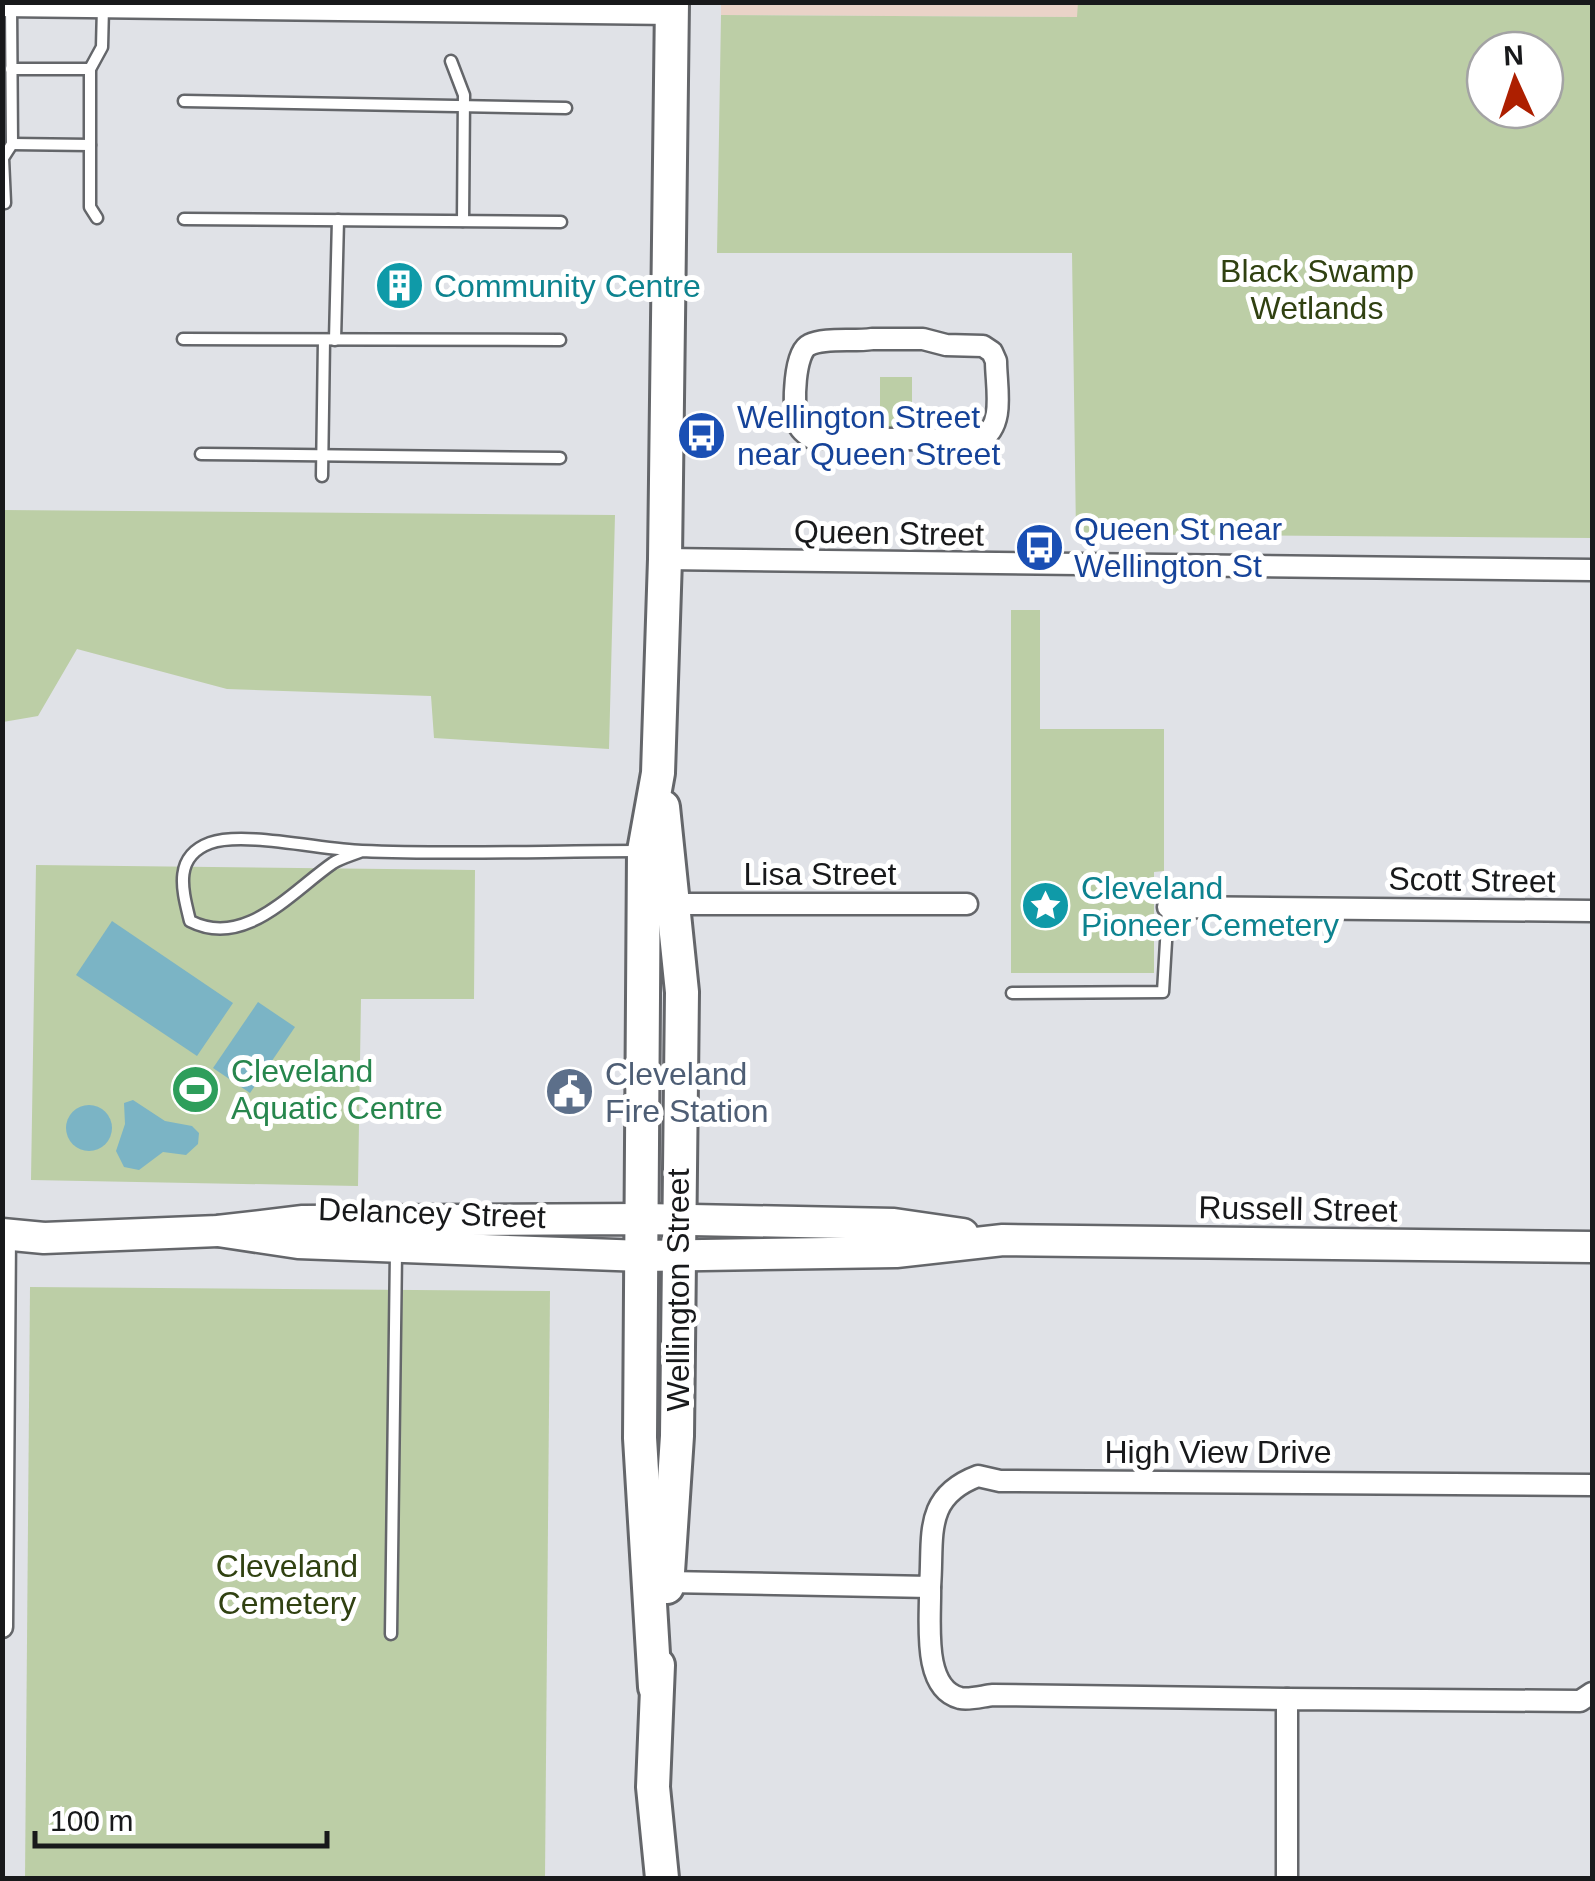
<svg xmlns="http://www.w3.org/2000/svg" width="1595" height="1881" viewBox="0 0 1595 1881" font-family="Arial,sans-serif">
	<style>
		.commercial { fill: #ead3c8 }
		.green { fill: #bccea6; fill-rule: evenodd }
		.water { fill: #7bb4c5 }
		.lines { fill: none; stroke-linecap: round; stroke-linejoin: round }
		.service-casing { stroke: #64666a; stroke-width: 15 }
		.minor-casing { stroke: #64666a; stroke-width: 25 }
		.secondary-casing { stroke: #64666a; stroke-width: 35 }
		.primary-casing { stroke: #64666a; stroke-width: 38 }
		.service { stroke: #fff; stroke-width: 10 }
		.minor { stroke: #fff; stroke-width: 20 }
		.secondary { stroke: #fff; stroke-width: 30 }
		.primary { stroke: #fff; stroke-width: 32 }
		.labels { text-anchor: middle; stroke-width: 10; stroke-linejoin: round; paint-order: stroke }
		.park-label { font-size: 32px; fill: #304111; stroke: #fff }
		.culture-label { font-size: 32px; fill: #0d838f; stroke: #fff; text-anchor: start }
		.transit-label { font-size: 32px; fill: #164399; stroke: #fff; text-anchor: start }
		.street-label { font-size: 32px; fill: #18191b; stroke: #fff }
		.leisure-label { font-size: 32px; fill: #27864d; stroke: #fff; text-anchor: start }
		.service-label { font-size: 32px; fill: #4e5e75; stroke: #fff; text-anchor: start }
	</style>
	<rect width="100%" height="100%" fill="#e0e2e7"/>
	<!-- commercial -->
	<path class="commercial" d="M721,2h357v15l-357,-2z"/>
	<!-- green -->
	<g class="green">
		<path d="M1078,2l514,1v535l-516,-4 -4,-281h-355l4,-238 356,2zM1545,50v60h-60v-60z"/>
		<rect x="880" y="377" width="32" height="52"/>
		<path d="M3,510l612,5 -6,234 -175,-11 -3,-42 -204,-7 -150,-40 -39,67 -35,6z"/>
		<path d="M1011,610h29v119h124v142l-10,1v101h-143z"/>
		<path d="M36,865l439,5 -1,129h-113l-3,187 -327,-6z"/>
		<path d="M30,1287l520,4 -5,587h-520z"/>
	</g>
	<!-- water -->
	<g class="water">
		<path d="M112,921l121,82 -36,53 -121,-81z"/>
		<path d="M258,1002l37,25 -45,66 -37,-25z"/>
		<path d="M133,1100l32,21 27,5 7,7 -1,11 -12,11 -23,-3 -24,18 -15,-3 -8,-16 9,-27 -1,-21z"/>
		<circle cx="89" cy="1128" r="23"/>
	</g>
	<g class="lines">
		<defs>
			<g id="service">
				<path d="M451,61l13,34 -1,126"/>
				<path d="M11,69h79"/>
				<path d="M184,101l382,7"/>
				<path d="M12,144l78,1"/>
				<path d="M5,203l-2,-45 9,-14 -1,-138"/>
				<path d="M97,218l-7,-11v-138l12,-22 1,-40"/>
				<path d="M184,219l377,3"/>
				<path d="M183,339l377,1"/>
				<path d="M335,340l3,-120"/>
				<path d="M201,454l359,4"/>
				<path d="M322,476l2,-136"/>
				<path d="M362,851c-10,4 -21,7 -29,12 -42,29 -88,86 -143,58 -7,-29 -18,-64 20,-78 34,-12 113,7 152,8 92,4 184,0 276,0"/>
				<path d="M1012,993l151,-1 5,-84"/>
				<path d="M391,1634l5,-382"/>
			</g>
			<g id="minor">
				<path d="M2,6l670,8"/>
				<path d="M872,339h51l23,6 37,1 9,6 4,9c0,26 10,65 -16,79l-168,-2c-7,-4 -14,-10 -15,-18 -4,-15 -3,-68 12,-75 16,-8 44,-3 63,-6z"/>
				<path d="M665,559l927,11"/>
				<path d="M672,904h295"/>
				<path d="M1168,907l424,4"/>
				<path d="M667,1582l263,5c4,-50 -8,-90 48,-111l22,5 592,4"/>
				<path d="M930,1587c1,32 -9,101 30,111 10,2 23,-2 33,-3l294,4"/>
				<path d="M2,1627l3,-392"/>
				<path d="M1287,1878v-179l293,2 12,-8"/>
			</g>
			<g id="secondary">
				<path d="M218,1231l80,12 345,13 253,-4 107,-12 589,7"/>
				<path d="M2,1234l42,4 174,-7 85,-10 341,-2 250,5 69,10"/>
			</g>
			<g id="primary">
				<path d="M663,807l19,185 -5,444 -10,151"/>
				<path d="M658,1665l-5,122 9,91"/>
				<path d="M655,1687l-15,-249 4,-587 14,-78 7,-214 7,-557"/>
			</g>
		</defs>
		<!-- service casing -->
		<use href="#service" class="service-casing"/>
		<!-- minor casing -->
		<use href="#minor" class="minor-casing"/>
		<!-- secondary casing -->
		<use href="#secondary" class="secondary-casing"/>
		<!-- primary casing -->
		<use href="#primary" class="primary-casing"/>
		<!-- service -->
		<use href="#service" class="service"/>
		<!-- minor -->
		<use href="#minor" class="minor"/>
		<!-- secondary -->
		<use href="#secondary" class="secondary"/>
		<!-- primary -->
		<use href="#primary" class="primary"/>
	</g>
	<!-- icons -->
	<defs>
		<symbol id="building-disc" viewBox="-11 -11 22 22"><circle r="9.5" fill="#0f9aa8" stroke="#fff"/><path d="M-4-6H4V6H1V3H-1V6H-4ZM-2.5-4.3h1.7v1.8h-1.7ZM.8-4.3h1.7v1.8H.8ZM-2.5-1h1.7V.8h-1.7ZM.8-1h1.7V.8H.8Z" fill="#fff"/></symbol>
		<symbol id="bus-disc" viewBox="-11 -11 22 22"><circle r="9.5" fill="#1a4fb4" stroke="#fff"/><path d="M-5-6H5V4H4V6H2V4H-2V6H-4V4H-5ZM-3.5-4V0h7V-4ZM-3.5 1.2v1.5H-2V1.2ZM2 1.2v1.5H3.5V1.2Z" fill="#fff"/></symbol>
		<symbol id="sight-disc" viewBox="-11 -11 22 22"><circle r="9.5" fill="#0f9aa8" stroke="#fff"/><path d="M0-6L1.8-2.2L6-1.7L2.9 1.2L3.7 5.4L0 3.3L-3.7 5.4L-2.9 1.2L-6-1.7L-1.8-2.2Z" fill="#fff"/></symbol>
		<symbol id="stadium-disc" viewBox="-11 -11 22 22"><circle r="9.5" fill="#2e9e5b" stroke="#fff"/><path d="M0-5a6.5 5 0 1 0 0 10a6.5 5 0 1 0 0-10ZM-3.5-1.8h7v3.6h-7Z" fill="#fff"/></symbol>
		<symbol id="civic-disc" viewBox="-11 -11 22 22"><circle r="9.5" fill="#5c6f8a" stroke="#fff"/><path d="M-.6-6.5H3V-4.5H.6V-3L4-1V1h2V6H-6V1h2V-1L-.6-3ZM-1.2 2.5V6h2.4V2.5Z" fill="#fff"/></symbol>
	</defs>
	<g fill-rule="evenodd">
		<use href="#building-disc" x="372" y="258" width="55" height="55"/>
		<use href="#bus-disc" x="674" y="408" width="55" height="55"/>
		<use href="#bus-disc" x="1012" y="520" width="55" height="55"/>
		<use href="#sight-disc" x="1018" y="878" width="55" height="55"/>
		<use href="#stadium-disc" x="168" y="1062" width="55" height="55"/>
		<use href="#civic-disc" x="542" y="1064" width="55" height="55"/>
	</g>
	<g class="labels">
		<!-- park labels -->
		<g class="park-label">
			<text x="1317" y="282">Black Swamp<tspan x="1317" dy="37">Wetlands</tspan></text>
			<text x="287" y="1577">Cleveland<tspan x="287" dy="37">Cemetery</tspan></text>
		</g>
		<!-- culture labels -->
		<g class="culture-label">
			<text x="434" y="297">Community Centre</text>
			<text x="1081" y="899">Cleveland<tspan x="1081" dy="37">Pioneer Cemetery</tspan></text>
		</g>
		<!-- transit labels -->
		<g class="transit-label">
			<text x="737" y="428">Wellington Street<tspan x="737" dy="37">near Queen Street</tspan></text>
			<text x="1074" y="540">Queen St near<tspan x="1074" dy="37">Wellington St</tspan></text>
		</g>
		<!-- street labels -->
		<g class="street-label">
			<text transform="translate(889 533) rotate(1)" y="11">Queen Street</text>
			<text x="820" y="885">Lisa Street</text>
			<text transform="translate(1472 880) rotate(1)" y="11">Scott Street</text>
			<text transform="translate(1298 1209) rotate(1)" y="11">Russell Street</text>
			<text transform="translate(432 1213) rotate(2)" y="11">Delancey Street</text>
			<text transform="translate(678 1290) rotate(-90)" y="11">Wellington Street</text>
			<text x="1218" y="1463">High View Drive</text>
		</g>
		<!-- leisure labels -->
		<g class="leisure-label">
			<text x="231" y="1082">Cleveland<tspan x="231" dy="37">Aquatic Centre</tspan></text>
		</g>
		<!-- service labels -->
		<g class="service-label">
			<text x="605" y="1085">Cleveland<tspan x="605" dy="37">Fire Station</tspan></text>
		</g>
	</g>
	<!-- border -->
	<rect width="1595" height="1881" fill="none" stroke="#18191b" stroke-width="10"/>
	<!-- north arrow -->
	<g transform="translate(1515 80) rotate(357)"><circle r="48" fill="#ffffff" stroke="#a3a3a4" stroke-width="2.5"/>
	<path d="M0-8L18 38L0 25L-18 38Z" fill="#ad1f00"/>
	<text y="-15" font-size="28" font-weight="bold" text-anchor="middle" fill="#18191b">N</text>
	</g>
	<!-- scale -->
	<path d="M35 1831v15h292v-15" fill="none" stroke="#18191b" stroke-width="5"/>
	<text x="50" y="1831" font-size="30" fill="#18191b" stroke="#ffffff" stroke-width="8" paint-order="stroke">100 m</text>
</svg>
